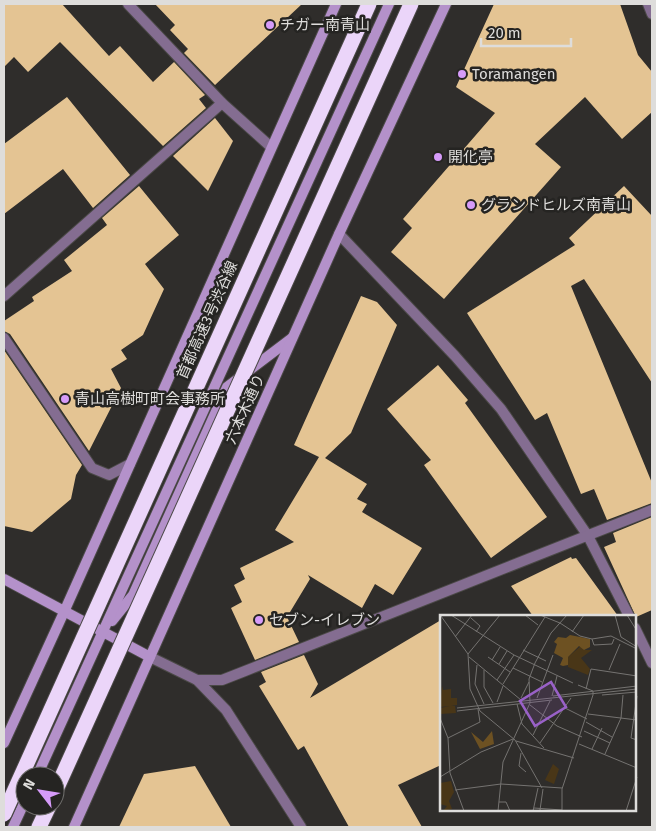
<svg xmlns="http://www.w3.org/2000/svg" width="656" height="831" viewBox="0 0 656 831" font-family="'Fira Sans','Noto Sans JP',sans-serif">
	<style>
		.building { fill: #e4c493 }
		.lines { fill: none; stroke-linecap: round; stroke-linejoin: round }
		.minor-casing { stroke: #4b4947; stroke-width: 12 }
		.tertiary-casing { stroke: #4b4947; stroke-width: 12 }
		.secondary-casing { stroke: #4b4947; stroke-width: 12 }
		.motorway-casing { stroke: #4b4947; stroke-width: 17 }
		.minor { stroke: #846d91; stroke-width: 10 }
		.tertiary { stroke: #846d91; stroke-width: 10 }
		.secondary { stroke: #b491ca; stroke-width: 10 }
		.motorway { stroke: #ebd5f9; stroke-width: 15 }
		.motorway-bridge-casing { stroke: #4b4947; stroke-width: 17; stroke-linecap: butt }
		.motorway-bridge { stroke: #ebd5f9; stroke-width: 15 }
		.poi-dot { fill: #d69bf9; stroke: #252422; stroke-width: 2 }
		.labels { text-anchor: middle; stroke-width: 5; stroke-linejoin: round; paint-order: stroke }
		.poi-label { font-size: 15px; fill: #dedddb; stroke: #252422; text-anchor: start }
		.street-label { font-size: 15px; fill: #dedddb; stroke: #252422 }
		.inset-road { fill: none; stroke: #757371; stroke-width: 1 }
		.view { fill: #9961c7; fill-opacity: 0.15; stroke: #9961c7; stroke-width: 2.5 }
		.inset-edge { fill: none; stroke: #dedddb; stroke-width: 2.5 }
	</style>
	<rect width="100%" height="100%" fill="#2f2d2b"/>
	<!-- building -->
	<g class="building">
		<path d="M4,4h58l47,52 11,-10 33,36 21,-20 31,33 -6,4 7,9 -43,38 -103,-104 -32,30 -14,-15 -10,10z"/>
		<path d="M155,4h147l-87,81 -31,-32 4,-4 -18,-19 5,-5z"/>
		<path d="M494,4h126l18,51 14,17v40l-30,27 -37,-42 -50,47 26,23 -117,132 -53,-47 21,-24 -9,-9 92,-106 -39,-26z"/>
		<path d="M67,97l63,78 -37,33 -30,-39 -59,45v-70z"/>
		<path d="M215,118l18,23 -25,50 -35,-35z"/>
		<path d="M139,186l40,49 -34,29 19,25 -21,46 -22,15 6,9 -16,10 10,19 -32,63 -79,-117 -6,-3v-10l30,-20 -2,-4 40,-26 -8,-11 43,-35 -5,-7z"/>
		<path d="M624,186l28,30v167l-68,-104 -13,7 81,197v20l-45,17 -13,-31 -13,5 -34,-81 -12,7 -68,-107 108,-68 -6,-7z"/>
		<path d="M361,296l16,6 20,23 -46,108 -26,25 42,26 -10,15 10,5 -5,8 60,36 -29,47 -18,-11 -13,24 -54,-33 2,4 -23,38 12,25 -44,18 -24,-52 11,-6 -8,-17 11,-6 -5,-11 54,-26 -19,-12 44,-73 -25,-12z"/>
		<path d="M4,350l78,115 -6,10 -5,24 -39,33 -28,-6z"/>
		<path d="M438,365l30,35 -3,3 82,114 -56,41 -67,-93 7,-5 -44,-51z"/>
		<path d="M652,517v93l-16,7 -32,-70 12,-5 -3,-9z"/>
		<path d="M571,557l1,2 4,-1 42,58h-85l-22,-30z"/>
		<path d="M441,620v145l-43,20 24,42h-73l-45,-81 -6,4 -39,-64 7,-4 -5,-10 43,-17 14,29 -8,14z"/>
		<path d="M195,766l36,61h-112l25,-53z"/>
	</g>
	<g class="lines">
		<defs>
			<g id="minor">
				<path d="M128,4l94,99 49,44"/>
				<path d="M648,4l4,10"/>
				<path d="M339,234l116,122 46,53 87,127 41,80"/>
				<path d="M4,296l218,-193"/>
				<path d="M4,338l88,130 17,7 21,-11"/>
				<path d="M635,628l17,35"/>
				<path d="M197,680h25l23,-9 407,-161"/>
			</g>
			<path id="tertiary" d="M150,657l47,23 29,30 75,117"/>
			<g id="secondary">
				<path d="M4,579l146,78"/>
				<path d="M112,621l21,-26 94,-208 65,-49"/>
				<path d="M4,743l60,-131 272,-608"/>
				<path d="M37,776l352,-772"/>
				<path d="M13,827l12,-26"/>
				<path d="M74,827l265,-593 107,-230"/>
			</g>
			<path id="motorway" d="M39,827l10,-21"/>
		</defs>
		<!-- minor casing -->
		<use href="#minor" class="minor-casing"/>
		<!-- tertiary casing -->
		<use href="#tertiary" class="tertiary-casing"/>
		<!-- secondary casing -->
		<use href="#secondary" class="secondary-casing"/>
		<!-- motorway casing -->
		<use href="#motorway" class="motorway-casing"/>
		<!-- minor -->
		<use href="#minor" class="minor"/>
		<!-- tertiary -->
		<use href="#tertiary" class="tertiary"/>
		<!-- secondary -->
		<use href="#secondary" class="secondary"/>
		<!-- motorway -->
		<use href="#motorway" class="motorway"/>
		<defs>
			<g id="motorway-bridge">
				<path d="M55,792l356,-788"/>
				<path d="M4,814l365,-810"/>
			</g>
		</defs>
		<!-- motorway-bridge casing -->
		<use href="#motorway-bridge" class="motorway-bridge-casing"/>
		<!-- motorway-bridge -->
		<use href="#motorway-bridge" class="motorway-bridge"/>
	</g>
	<!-- markers -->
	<g class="poi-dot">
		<circle cx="270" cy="25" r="5"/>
		<circle cx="462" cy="74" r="5"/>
		<circle cx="438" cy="157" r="5"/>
		<circle cx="471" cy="205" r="5"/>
		<circle cx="65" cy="399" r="5"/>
		<circle cx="259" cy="620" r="5"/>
	</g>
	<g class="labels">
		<!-- poi labels -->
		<g class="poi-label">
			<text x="280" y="30">チガー南青山</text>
			<text x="472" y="79">Toramangen</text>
			<text x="448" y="162">開化亭</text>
			<text x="481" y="210">グランドヒルズ南青山</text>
			<text x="75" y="404">青山高樹町町会事務所</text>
			<text x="269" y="625">セブン-イレブン</text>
		</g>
		<!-- street labels -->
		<g class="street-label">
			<text transform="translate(207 320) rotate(-66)" y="5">首都高速3号渋谷線</text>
			<text transform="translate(245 409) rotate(-66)" y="5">六本木通り</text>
		</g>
	</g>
	<!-- overview -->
	<g transform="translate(440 615)">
		<rect width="196" height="196" fill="#2f2d2b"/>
		<path d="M142,30l2,5h8l-11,8 9,11 -2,6 -20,-8v-10zM2,71l1,4 8,-1v9h6v7l-6,1h4l1,7 -16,1v-6l10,-2 -10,1zM113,149l6,5 -5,15 -9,-4zM11,166l3,11 -5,9 3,8 -9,2 4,-5 -7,-2v-21z" fill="#493617"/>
		<path d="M130,20l20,4v8l-6,3 -5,-4 -11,11v8l-5,1 -3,-1 3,-7 -9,-5 3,-9 -3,-2 4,-5 8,1zM52,116l2,13 -14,5 -9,-17 12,10z" fill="#6d5122"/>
		<path class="inset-road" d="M11,0l63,40 59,28M60,0l-32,39 2,35 10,22 35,29 27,48M85,0l13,10M100,0l20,8M175,0l6,22 16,10M187,0l10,16M1,1l27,38M31,3l9,8 -4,6M120,8l20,13 12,3M132,17l12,-17M15,22l17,-22M152,24l19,-3 26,13M152,24l2,6 18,-1 2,-5M83,35l23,11M29,42l52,43M48,42l22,15M52,45l8,-13M59,49l8,-13M37,50l-2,19 9,20M73,53l29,14M44,55v17l9,16M169,55l11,-26M107,56l6,-16M57,65l17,-25M63,69l42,-67M146,74l5,-20 46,7M162,80l35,-3M112,81l5,-20M113,81l84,-10M197,81l-6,42 6,2M81,83l8,-16M97,83l10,-27M57,87l6,-16M90,87l-1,-23 6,-16 16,-30 16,-18M77,89l5,20 22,24M90,90l27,21 25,11M17,93l180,-19M125,93l22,11M17,96l95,-11M148,99l49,6M0,103l8,20 2,35 14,38M146,107l26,15M144,116l26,12M93,120l17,-34M8,123l32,-16 -2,-13M76,126l58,17M100,128l31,-45M139,129l58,24M152,134l10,-21M81,138l-2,13 7,6M165,139l16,-36 2,-23M0,162l41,-25 32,-13M15,175l46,-6 61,4M59,187h7l4,9M94,193l28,2M100,195l3,-21M58,196l5,-49 27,-59M93,196l5,-23M122,196v-22l31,-94v-4l-15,-6M186,196l11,-34"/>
		<path class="view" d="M111,67l15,25 -31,19 -15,-25z"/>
		<rect width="196" height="196" class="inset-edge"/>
	</g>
	<!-- border -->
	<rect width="656" height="831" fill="none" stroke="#dedddb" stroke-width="10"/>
	<!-- north arrow -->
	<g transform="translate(40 791) rotate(301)"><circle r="24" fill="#252422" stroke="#6f6e6c"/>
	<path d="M0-4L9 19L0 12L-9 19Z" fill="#d69bf9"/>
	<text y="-8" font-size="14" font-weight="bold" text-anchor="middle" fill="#dedddb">N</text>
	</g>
	<!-- scale -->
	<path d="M481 38v8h90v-8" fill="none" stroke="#dedddb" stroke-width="2.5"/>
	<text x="488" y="38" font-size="15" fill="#dedddb" stroke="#252422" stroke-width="4" paint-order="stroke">20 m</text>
</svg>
